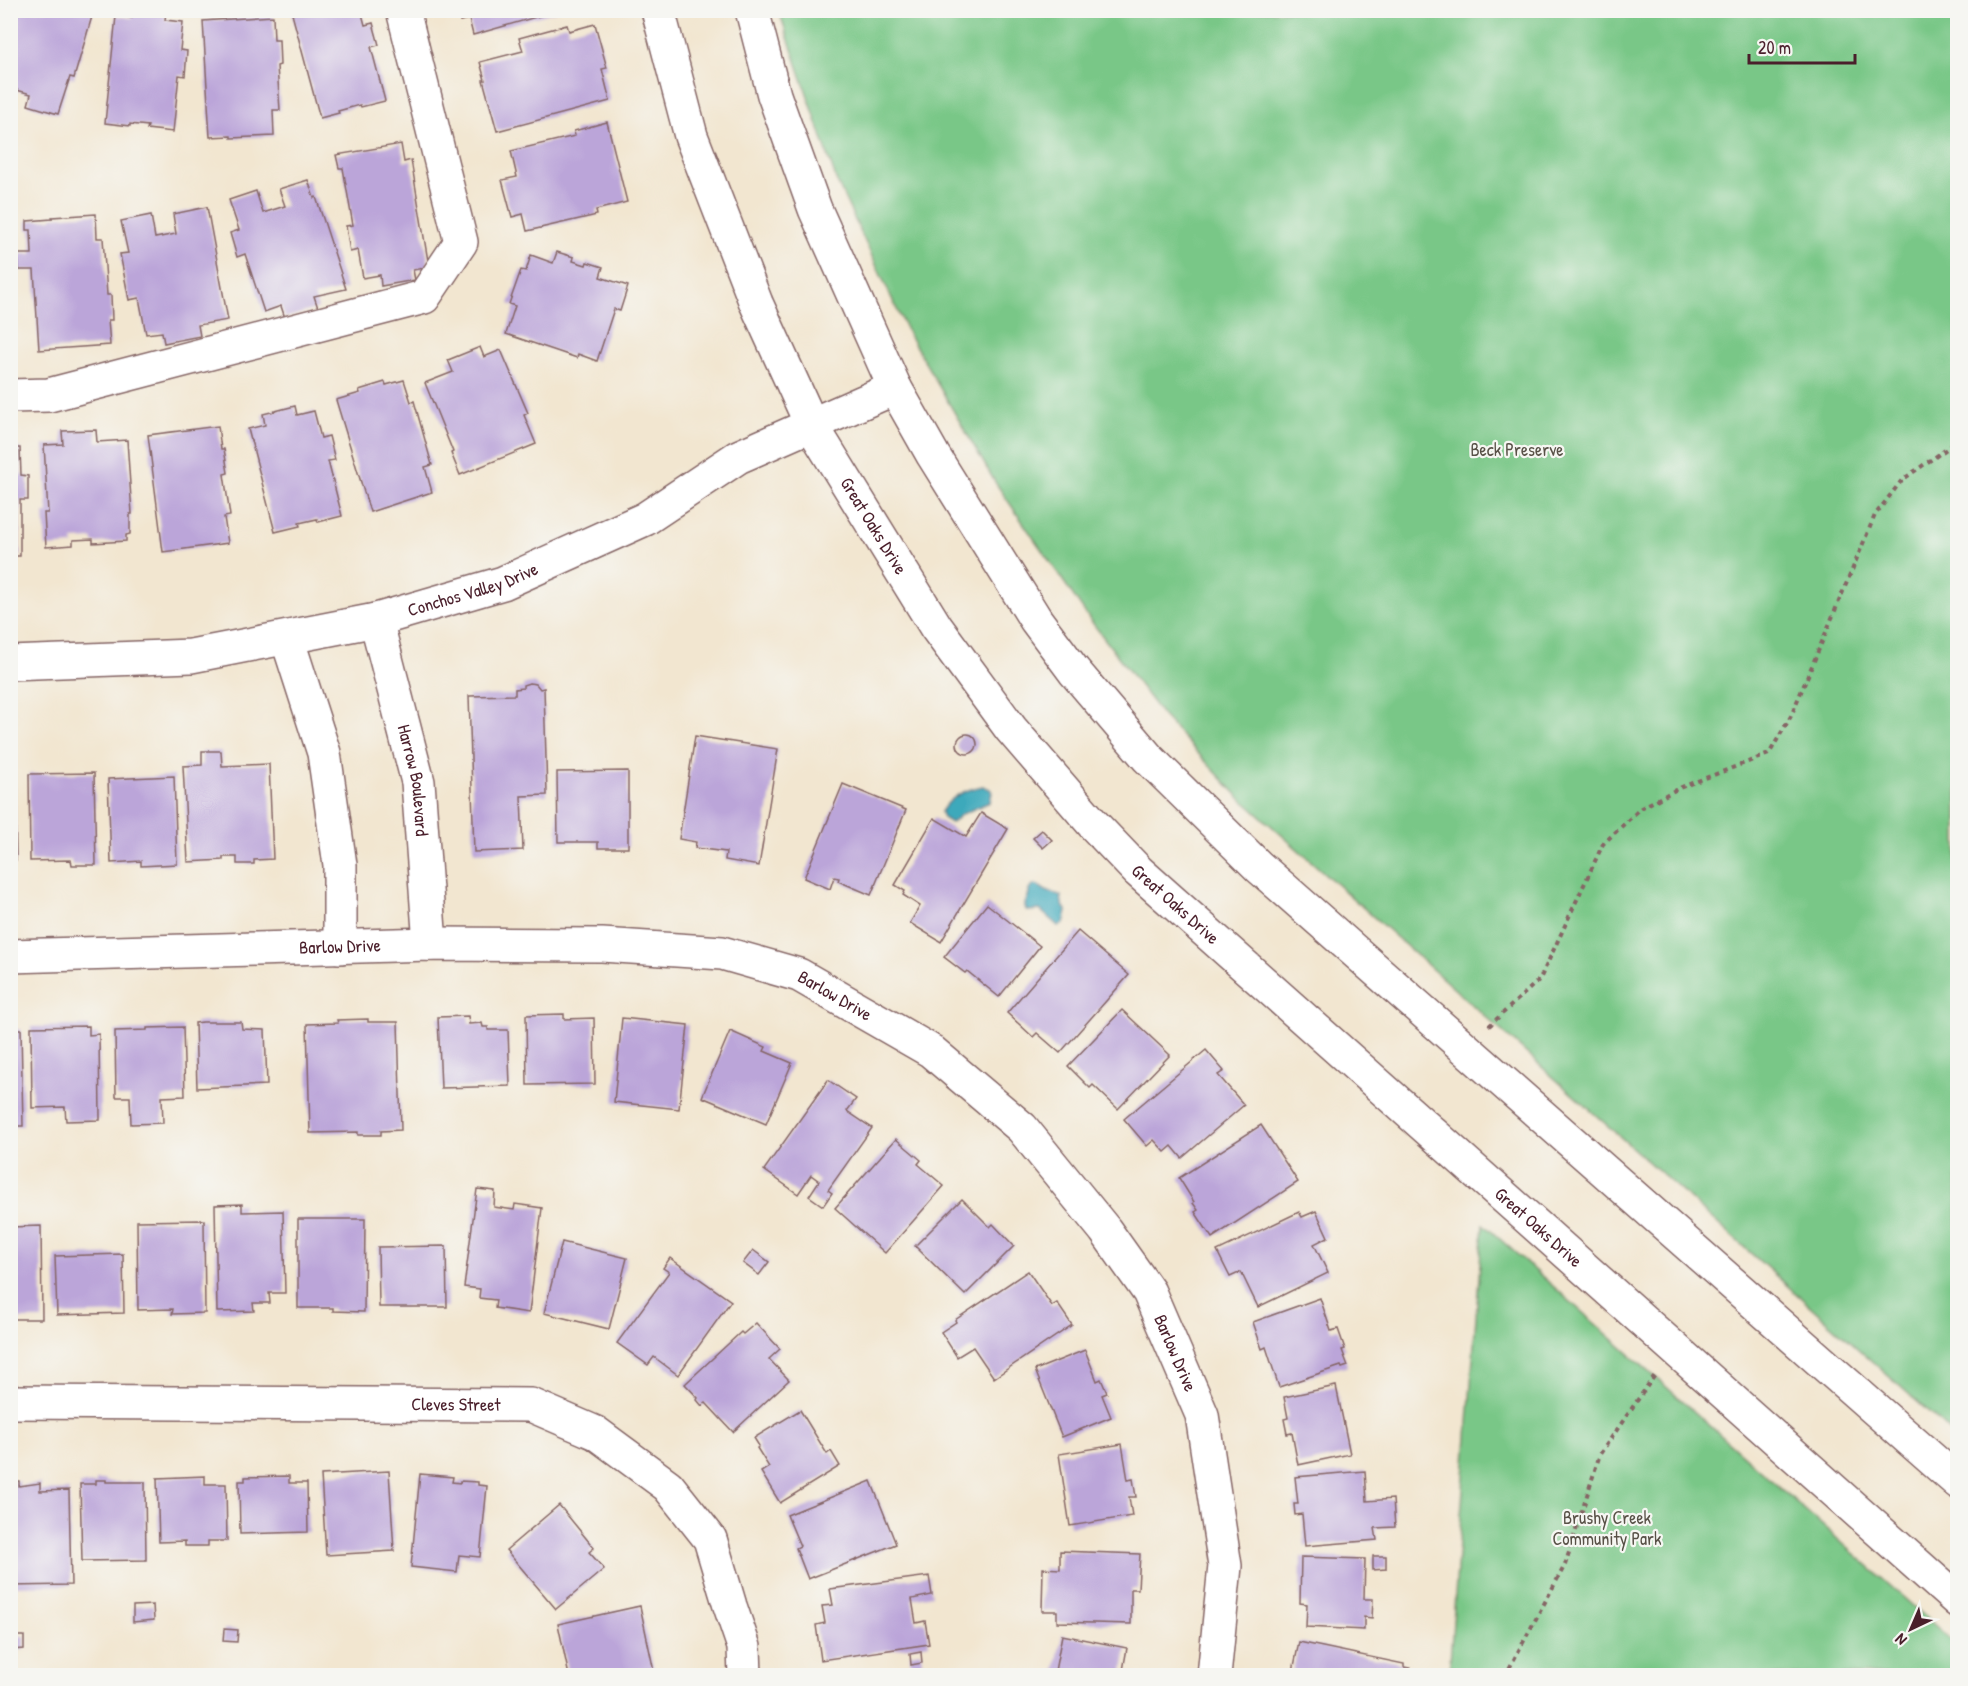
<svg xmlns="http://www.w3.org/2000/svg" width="1968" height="1686" viewBox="0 0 1968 1686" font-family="'Patrick Hand',sans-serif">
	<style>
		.green { fill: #79c787; stroke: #627359; stroke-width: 1.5 }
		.water { fill: #3ca9bb; stroke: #436473; stroke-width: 1.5 }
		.building { fill: #bba5d9 }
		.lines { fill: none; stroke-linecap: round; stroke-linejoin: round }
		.minor-casing { stroke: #856565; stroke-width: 36 }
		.path { stroke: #856565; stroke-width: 4; stroke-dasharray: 4.5 4.5; stroke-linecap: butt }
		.minor { stroke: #fff; stroke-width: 33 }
		.labels { text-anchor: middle; stroke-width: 4.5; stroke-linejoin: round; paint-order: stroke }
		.park-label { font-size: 18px; fill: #585147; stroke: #f6f6f2 }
		.street-label { font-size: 18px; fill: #4a1f2b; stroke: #f6f6f2 }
	</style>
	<rect width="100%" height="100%" fill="#f6f6f2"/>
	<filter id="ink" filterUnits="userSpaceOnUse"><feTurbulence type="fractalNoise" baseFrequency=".0167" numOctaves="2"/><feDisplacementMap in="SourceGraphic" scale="12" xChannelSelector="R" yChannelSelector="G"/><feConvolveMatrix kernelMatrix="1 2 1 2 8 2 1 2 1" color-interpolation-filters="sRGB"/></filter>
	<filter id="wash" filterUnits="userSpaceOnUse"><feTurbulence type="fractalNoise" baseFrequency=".008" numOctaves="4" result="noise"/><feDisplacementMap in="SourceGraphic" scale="24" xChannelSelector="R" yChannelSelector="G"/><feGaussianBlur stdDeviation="1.35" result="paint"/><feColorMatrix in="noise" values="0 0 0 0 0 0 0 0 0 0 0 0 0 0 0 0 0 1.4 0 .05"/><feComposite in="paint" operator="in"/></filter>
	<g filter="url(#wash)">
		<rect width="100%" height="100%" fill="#f2e6d0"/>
		<!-- green -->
		<g class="green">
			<path d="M779,11h1178v1426l-718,-640 -76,-81 -75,-99 -93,-135 -86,-147 -72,-153z"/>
			<path d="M1483,1224l474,421v30h-508z"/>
		</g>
		<!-- water -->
		<g class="water">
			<path d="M983,786l7,3 2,3 -2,10 -28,12 -11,9 -8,-5 -2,-6c9,-15 26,-23 42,-26z"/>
			<path d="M1034,885c7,0 8,5 15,7 4,2 7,1 12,4l1,8 5,8 -3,12 -6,2 -18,-16 -13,1c-6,-7 3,-13 2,-21z"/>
		</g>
		<g id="blocks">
			<!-- building -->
			<g class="building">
				<path d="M10,10h74l9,3 -19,65 -4,-1 -12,37 -30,-9 3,-11 -18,-5 -3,8z"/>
				<path d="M133,10l33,2 -1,8 18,2 -3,28 7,1 -2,25 -6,-1 -6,57 -26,-3 1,-3 -18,-2v2l-25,-3 11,-107 16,2z"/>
				<path d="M307,10h54l4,15 8,-2 6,22 -8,2 14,54 -24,6 -1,-2 -22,6 1,2 -19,5 -28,-104z"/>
				<path d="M457,10h100v1l-84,24 -4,-16 -9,2z"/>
				<path d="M273,16l1,24h5l1,25 -3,1 3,44h-7l1,26 -43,2v-2l-21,1 -7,-116z"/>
				<path d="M595,24l12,44 -5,1 8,32 -113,30 -14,-51h2l-5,-18 43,-11 -4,-13 48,-13 2,6z"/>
				<path d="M607,122l20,80 -31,8 1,5 -70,16 -4,-17 -11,3 -10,-37 15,-3 -6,-26 64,-15 -1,-5z"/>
				<path d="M401,144l3,18 7,-2 18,107 -16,3 2,10 -34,6 -1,-11 -17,3 -5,-28 -8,2 -4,-26 7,-1 -10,-57h-4l-3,-13z"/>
				<path d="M308,180l6,18 2,-1 30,92 -32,7 4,12 -33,10 -4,-12 -17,6 -19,-58 -8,3 -7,-24 9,-3 -10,-30 27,-9 7,22 22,-7 -6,-17z"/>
				<path d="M207,207l21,113 -30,5 2,11 -36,7 -2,-11 -16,2 -7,-36 -10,2 -9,-46 8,-1 -7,-32 30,-6 4,23 21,-4 -3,-20z"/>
				<path d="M96,214l1,24h6l4,57h4l1,25h-4l2,25 -71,5 -5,-80h-15l-1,-16h14l-1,-24h-4v-9l25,-2v-2z"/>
				<path d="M557,252l17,5 -1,4 13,4 1,-3 16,5 -3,10 28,9 -8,25 -6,-2 -17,52 -19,-7 -1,4 -71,-24 9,-28 -6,-2 12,-34 5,1 5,-16 22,8z"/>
				<path d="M480,347l4,10 17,-7 27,63 -4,2 12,29 -76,31 -9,-22 2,-1 -28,-69 28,-11 -5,-12z"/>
				<path d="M404,380l7,22 3,-1 18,64 -7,2 7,25 -62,20 -34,-112 24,-7 -1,-3 26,-8 1,3z"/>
				<path d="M295,406l2,9 17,-4 7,27 8,-2 6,24 -7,1 14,55 -24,6 -1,-3 -18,4 1,3 -25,6 -27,-103 17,-4 -2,-11z"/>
				<path d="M218,426l3,23h3l4,24 -4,1 6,42 -6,1 4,26 -65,9 -15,-117z"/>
				<path d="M96,430l1,12 30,-2 5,74h-2v20l-4,1v6l-33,2v-4l-20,1v5l-27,2 -2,-34h4l-4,-68 19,-1 -1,-13z"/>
				<path d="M10,448h10l1,27 7,1v24h-8v56h-10z"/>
				<path d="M529,683l7,1 4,5 4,-1 3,107 -26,1 2,54 -49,2 -5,-156 46,-1v-6l8,-1v-3z"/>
				<circle cx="967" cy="744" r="10"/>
				<path d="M695,736l83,13 -19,117 -34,-6 1,-8 -31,-4 1,-6 -17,-3z"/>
				<path d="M202,751h19l1,15 47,-2 4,95 -19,1v4h-17v-7h-14v3l-35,2 -5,-96 19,-1z"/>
				<path d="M10,755h4l2,105 -6,-1z"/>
				<path d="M628,771v77h-30v-6h-40l-1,-70z"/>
				<path d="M94,773l2,92h-24l-1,-5 -41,1 -1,-87z"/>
				<path d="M174,776l3,88 -36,2v-5l-30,2 -3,-84z"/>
				<path d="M843,784l63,26 -35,85 -33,-14 1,-3 -5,-1 -4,12 -26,-11z"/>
				<path d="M981,813l27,16 -67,113 -31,-19 10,-17 -17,-11 2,-4 -10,-6 39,-67 32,19z"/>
				<path d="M1042,830l10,10 -9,8 -10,-10z"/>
				<path d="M987,904l53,42 -41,51 -32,-26 -2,2 -21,-16z"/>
				<path d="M1078,931l51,44 -69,78 -23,-20 -4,4 -26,-24z"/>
				<path d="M1122,1010l48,45 -52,54 -25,-24 -3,3 -22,-22z"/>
				<path d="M564,1014v5l30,-1 1,66 -68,1 -1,-70z"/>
				<path d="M468,1016l1,8 13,-1 1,4h5v3h20l2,56 -69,2 -3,-71z"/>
				<path d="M622,1018l66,7 -9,84 -65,-7z"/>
				<path d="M368,1019v3h30l3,108 -20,1v4h-23v-3l-48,1 -3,-109 31,-1 -1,-3z"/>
				<path d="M203,1022h38l1,7 23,1 2,55 -70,3 -2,-65z"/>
				<path d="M89,1026v9l10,-1 1,86 -34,1 -1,-14 -33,1 -1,-81z"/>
				<path d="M183,1027l2,69 -23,1 1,26 -32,1 -1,-27h-14l-1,-66 32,-1v-2z"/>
				<path d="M10,1029h11l2,97h-13z"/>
				<path d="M730,1031l36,16 -2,4 28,12 -26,61 -64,-27z"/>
				<path d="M1206,1050l18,21 -6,4 26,30 -62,53 -10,-12 -7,6 -11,-12 -7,6 -23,-27z"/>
				<path d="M828,1080l28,19 -9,12 25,17 -44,62 4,3 -9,13 -14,-10 10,-15 -8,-6 -13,19 -34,-24z"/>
				<path d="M1261,1125l37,57 -86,56 -17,-26 3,-2 -5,-7 1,-1 -15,-24z"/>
				<path d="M896,1139l25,21 -3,4 26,22 -59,67 -50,-45z"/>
				<path d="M477,1189l18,2 -1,16 20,3 1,-6 27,4 -13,105 -34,-5 1,-8 -17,-2 1,-9 -16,-2z"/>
				<path d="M962,1199l28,28 3,-3 21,22 -49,49 -50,-49z"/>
				<path d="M242,1204v8l41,-1 2,82h-16l1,10h-17l1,8 -37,1 -2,-107z"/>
				<path d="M1316,1211l12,26 -14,7 14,29 -70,34 -17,-35 -11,5 -13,-26 82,-39 3,5z"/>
				<path d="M298,1219h67l-1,93 -31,-1v-3h-35z"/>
				<path d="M204,1220l1,93 -33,1 1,-5 -35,1 -1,-89z"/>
				<path d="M41,1226l1,93h-32v-92z"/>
				<path d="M562,1242l65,16 -18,71 -65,-16z"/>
				<path d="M446,1246l1,61h-68l-1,-60z"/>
				<path d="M753,1250l16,12 -10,13 -16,-12z"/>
				<path d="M123,1254l1,59 -67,2 -2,-59z"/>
				<path d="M670,1258l61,43 -53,74 -24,-18 -6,8 -31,-22 52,-71 -6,-4z"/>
				<path d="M1028,1271l24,35 5,-3 15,22 -78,53 -21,-31 -16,10 -16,-25 15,-10 -1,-2z"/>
				<path d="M1320,1298l11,33 7,-2 7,20 -3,1 6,16 -6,2 -1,-2 -62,21 -13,-40 -4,2 -9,-27z"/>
				<path d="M756,1323l24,26 -11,10 20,21 -56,52 -27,-29 -4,3 -5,-6 1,-2 -13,-14 56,-52 2,2z"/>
				<path d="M1085,1350l12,31 4,-2 6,14 -5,2 9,22 -49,20 -27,-67z"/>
				<path d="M1336,1386l14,68 -52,11 -6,-32 -5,1 -3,-15 4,-1 -4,-21z"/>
				<path d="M800,1410l27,44 4,-3 9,15 -60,37 -19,-31 8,-5 -12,-19 2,-2 -5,-8z"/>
				<path d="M1122,1444l6,36 5,-1 3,18h-7l3,19 -62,10 -11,-72z"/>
				<path d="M389,1471l5,80 -68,4 -5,-80z"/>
				<path d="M1365,1471l2,30 26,-2 2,28 -20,1 2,12 -72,6 -3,-32 -7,1 -1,-11h4l-3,-27z"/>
				<path d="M420,1474l33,3 -1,5 8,1v-2l18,1v3l9,1 -7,71 -21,-2 -2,17 -46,-5z"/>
				<path d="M205,1476v8h21l1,57h-19v5h-23v-5l-26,1 -2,-64z"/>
				<path d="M289,1476v7h18l1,49 -68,2 -1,-53h6v-4z"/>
				<path d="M96,1480h10v2h39l1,78 -64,1 -2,-77h16z"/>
				<path d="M10,1481h9v5l21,-3v8l29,-1 2,95 -61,1z"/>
				<path d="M871,1481l25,63 -88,35 -12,-31 4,-2 -13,-31z"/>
				<path d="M559,1505l35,43 -5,4 15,17 -48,40 -50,-59z"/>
				<path d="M1060,1551l80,3 -2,35h-7v35l-74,-2v-11h-15l1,-43 17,1z"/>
				<path d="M1373,1556h13v13l-13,1z"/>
				<path d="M1301,1557l64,2 -1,40h9l-1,19 -8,-1v13l-58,-3 1,-23 -7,-1z"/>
				<path d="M929,1576l3,19 -20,4 4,24 9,-2 4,23 -108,16 -5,-35 9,-2 -3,-17 11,-1 -3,-16z"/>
				<path d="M153,1605l1,15 -21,2v-16z"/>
				<path d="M640,1606l15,70h-86l-11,-52z"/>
				<path d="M224,1629l14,1 -1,12 -14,-1z"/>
				<path d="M1062,1635l65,13 -5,28h-68z"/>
				<path d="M10,1636h14v13l-14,1z"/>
				<path d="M1299,1642l105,22v3l6,1 -1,8h-117z"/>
				<path d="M921,1652l1,11 -11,2 -1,-11z"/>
				<path d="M161,1671v5h-66v-4z"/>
			</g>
		</g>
	</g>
	<g filter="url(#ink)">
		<use href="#blocks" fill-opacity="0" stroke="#856565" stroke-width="1.5"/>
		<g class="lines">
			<defs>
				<g id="minor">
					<path id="s1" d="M658,10l33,126 65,167 56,123 124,201 75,102 83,96 44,46 820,730"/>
					<path d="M752,10l22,85 41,114 80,179 38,67 103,165 38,51 74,87 111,109 699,615"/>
					<path d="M10,396l39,-1 375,-98 37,-55 -58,-232"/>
					<path id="s2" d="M376,620l42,162 12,162"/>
					<path d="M287,638l37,115 16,112v82"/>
					<path id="s3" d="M10,663l181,-7 185,-36 127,-37 142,-64 93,-62 157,-69"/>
					<path id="s4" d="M10,956l420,-12 172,1 120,8 77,22 132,76 91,77 83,102 44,62 53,123 23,151 -11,110"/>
					<path id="s5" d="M10,1402l521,3 65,28 72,53 42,53 20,67 14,41 1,29"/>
				</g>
			</defs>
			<!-- minor casing -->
			<use href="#minor" class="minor-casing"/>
			<!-- path -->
			<g class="path">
				<path d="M1489,1026l51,-47 63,-135 38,-36 38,-20 90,-34 22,-38 84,-201 27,-35 56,-39"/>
				<path d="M1505,1676l60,-111 35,-111 55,-79"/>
			</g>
			<!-- minor -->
			<use href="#minor" class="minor"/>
		</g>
	</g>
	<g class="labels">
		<!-- park labels -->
		<g class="park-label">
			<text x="1517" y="456">Beck Preserve</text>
			<text x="1607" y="1524">Brushy Creek<tspan x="1607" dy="21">Community Park</tspan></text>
		</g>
		<!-- street labels -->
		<g class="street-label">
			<text dy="6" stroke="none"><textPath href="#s1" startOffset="562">Great Oaks Drive</textPath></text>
			<text dy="6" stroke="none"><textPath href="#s3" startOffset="471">Conchos Valley Drive</textPath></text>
			<text dy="6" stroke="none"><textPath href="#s2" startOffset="165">Harrow Boulevard</textPath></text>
			<text dy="6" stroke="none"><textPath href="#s1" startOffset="1048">Great Oaks Drive</textPath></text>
			<text dy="6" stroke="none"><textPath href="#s4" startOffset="330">Barlow Drive</textPath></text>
			<text dy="6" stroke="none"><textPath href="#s4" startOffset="834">Barlow Drive</textPath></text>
			<text dy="6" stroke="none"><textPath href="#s1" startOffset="1534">Great Oaks Drive</textPath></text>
			<text dy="6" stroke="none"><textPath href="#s4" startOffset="1338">Barlow Drive</textPath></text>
			<text dy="6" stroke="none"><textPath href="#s5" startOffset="446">Cleves Street</textPath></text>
		</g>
	</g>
	<!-- margin -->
	<rect width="1968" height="1686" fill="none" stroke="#f6f6f2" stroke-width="36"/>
	<!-- north arrow -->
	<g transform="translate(1911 1629) rotate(224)" stroke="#f6f6f2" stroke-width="4.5" paint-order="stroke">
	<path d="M0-4.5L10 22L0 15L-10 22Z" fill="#4a1f2b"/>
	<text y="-9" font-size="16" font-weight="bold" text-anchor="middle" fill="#4a1f2b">N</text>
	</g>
	<!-- scale -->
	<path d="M1749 54v9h106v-9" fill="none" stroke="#4a1f2b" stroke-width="3"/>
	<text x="1758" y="54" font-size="18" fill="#4a1f2b" stroke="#f6f6f2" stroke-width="4.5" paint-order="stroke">20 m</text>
</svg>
